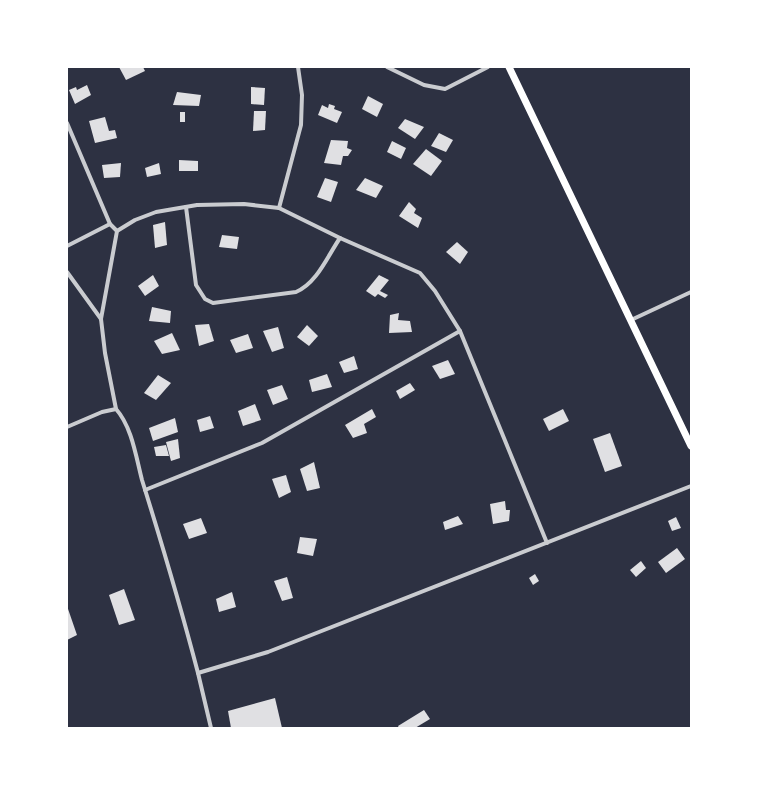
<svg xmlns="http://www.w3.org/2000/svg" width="758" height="795" viewBox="0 0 758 795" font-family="'Crimson Pro',serif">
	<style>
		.building { fill: #e0e0e3 }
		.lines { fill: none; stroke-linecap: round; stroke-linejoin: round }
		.minor { stroke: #caccd0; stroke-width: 4 }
		.primary { stroke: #fff; stroke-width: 7 }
	</style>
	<rect width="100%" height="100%" fill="#2d3142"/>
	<!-- building -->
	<g class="building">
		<path d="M119,67h24l2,4 -19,9z"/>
		<path d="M87,85l4,10 -16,9 -6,-14 7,-3 1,3z"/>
		<path d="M251,87l14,1 -1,17 -13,-1z"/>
		<path d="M177,92l24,3 -2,11 -26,-1z"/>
		<path d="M368,96l15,8 -6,13 -15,-8z"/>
		<path d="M329,104l6,2 -1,3 8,3 -5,11 -19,-8 4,-10 6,3z"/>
		<path d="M254,111h12l-1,19 -12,1z"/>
		<rect x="180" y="112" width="5" height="10"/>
		<path d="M105,117l4,14 6,-1 2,8 -22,5 -6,-22z"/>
		<path d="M405,119l19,8 -9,12 -17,-11z"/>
		<path d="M439,133l14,7 -7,12 -15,-6z"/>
		<path d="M331,140l17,1 -1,7 5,2 -4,6h-5l-2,9 -17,-2z"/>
		<path d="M392,141l14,7 -5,11 -14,-7z"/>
		<path d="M426,149l16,12 -11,15 -18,-12z"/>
		<path d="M179,160l19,1v10h-19z"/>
		<path d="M121,163l-1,14 -16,1 -2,-13z"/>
		<path d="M159,163l2,11 -14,3 -2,-9z"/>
		<path d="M325,178l13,4 -7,20 -14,-5z"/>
		<path d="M365,178l18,8 -7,12 -20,-8z"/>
		<path d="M409,202l7,7 -2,4 8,5 -4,10 -19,-12z"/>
		<path d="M165,222l2,23 -12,3 -2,-23z"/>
		<path d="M222,235l17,2 -2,12 -18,-2z"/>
		<path d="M457,242l11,10 -8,12 -14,-12z"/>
		<path d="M153,275l6,11 -14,10 -7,-10z"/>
		<path d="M379,275l10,5 -9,11 8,4 -3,3 -7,-4 -3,3 -9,-6z"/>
		<path d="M152,307l19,4 -1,12 -21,-2z"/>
		<path d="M399,313l-1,7 12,1 2,11 -23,1 1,-18z"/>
		<path d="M209,324l5,17 -15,5 -4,-21z"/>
		<path d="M307,325l11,11 -9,10 -12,-9z"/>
		<path d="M278,327l6,21 -12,4 -9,-21z"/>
		<path d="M172,333l8,17 -18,4 -8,-13z"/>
		<path d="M248,334l5,14 -17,5 -6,-13z"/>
		<path d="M354,356l4,13 -14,4 -5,-11z"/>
		<path d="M448,360l7,14 -15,5 -8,-13z"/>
		<path d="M327,374l5,13 -20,5 -3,-12z"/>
		<path d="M158,375l13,8 -15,17 -12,-7z"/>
		<path d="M410,383l5,7 -15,9 -4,-8z"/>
		<path d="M282,385l6,14 -15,6 -6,-15z"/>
		<path d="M255,404l6,16 -18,6 -5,-15z"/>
		<path d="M372,409l4,8 -12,7 3,9 -14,5 -8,-13z"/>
		<path d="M563,409l6,12 -20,10 -6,-12z"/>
		<path d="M210,416l4,12 -14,4 -3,-12z"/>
		<path d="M175,418l3,14 -25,9 -4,-13z"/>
		<path d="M610,433l12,33 -17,6 -12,-33z"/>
		<path d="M178,439l2,19 -9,3 -5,-19z"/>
		<path d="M166,445l3,11h-13l-2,-9z"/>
		<path d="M314,462l6,26 -13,3 -7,-22z"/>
		<path d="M286,475l5,17 -12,6 -7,-19z"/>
		<path d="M505,501l1,9h4l-1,11 -16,3 -3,-20z"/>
		<path d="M458,516l5,8 -18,6 -2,-8z"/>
		<path d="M676,517l5,11 -9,3 -4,-10z"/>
		<path d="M201,518l6,15 -18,6 -6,-15z"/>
		<path d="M300,537l17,2 -4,17 -16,-3z"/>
		<path d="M677,548l8,11 -19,14 -8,-11z"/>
		<path d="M641,561l5,7 -10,9 -6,-7z"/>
		<path d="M535,574l4,7 -6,4 -4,-7z"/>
		<path d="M287,577l6,21 -11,3 -8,-20z"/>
		<path d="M124,589l11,31 -16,5 -10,-30z"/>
		<path d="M232,592l4,15 -17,5 -3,-13z"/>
		<path d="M67,606l10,29 -10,5z"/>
		<path d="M275,698l7,30h-51l-3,-17z"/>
		<path d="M424,710l6,9 -15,9h-16l-1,-2z"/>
	</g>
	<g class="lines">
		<!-- minor -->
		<g class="minor">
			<path d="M387,67l37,18 21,4 43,-22"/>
			<path d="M67,123l43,101 7,7"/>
			<path d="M186,207l10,78 9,14 8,4 83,-11c21,-9 31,-35 44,-54"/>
			<path d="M279,208l22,-83 1,-30 -4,-28"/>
			<path d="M67,246l43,-22"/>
			<path d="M67,272l34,47"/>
			<path d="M631,320l60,-28"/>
			<path d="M116,409l-11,-56 -4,-34 16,-88 18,-11 21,-8 41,-7 47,-1 35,4 61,30 80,35 15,18 25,40"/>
			<path d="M67,427l35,-15 14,-3c16,18 20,48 26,71 20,64 39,128 56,193"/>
			<path d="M145,490l117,-47 198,-112 87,212"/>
			<path d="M211,728l-13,-55 70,-21 423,-166"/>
		</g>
		<!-- primary -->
		<path class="primary" d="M509,67l182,379"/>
	</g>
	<!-- border -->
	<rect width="758" height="795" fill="none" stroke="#ffffff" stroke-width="136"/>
</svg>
